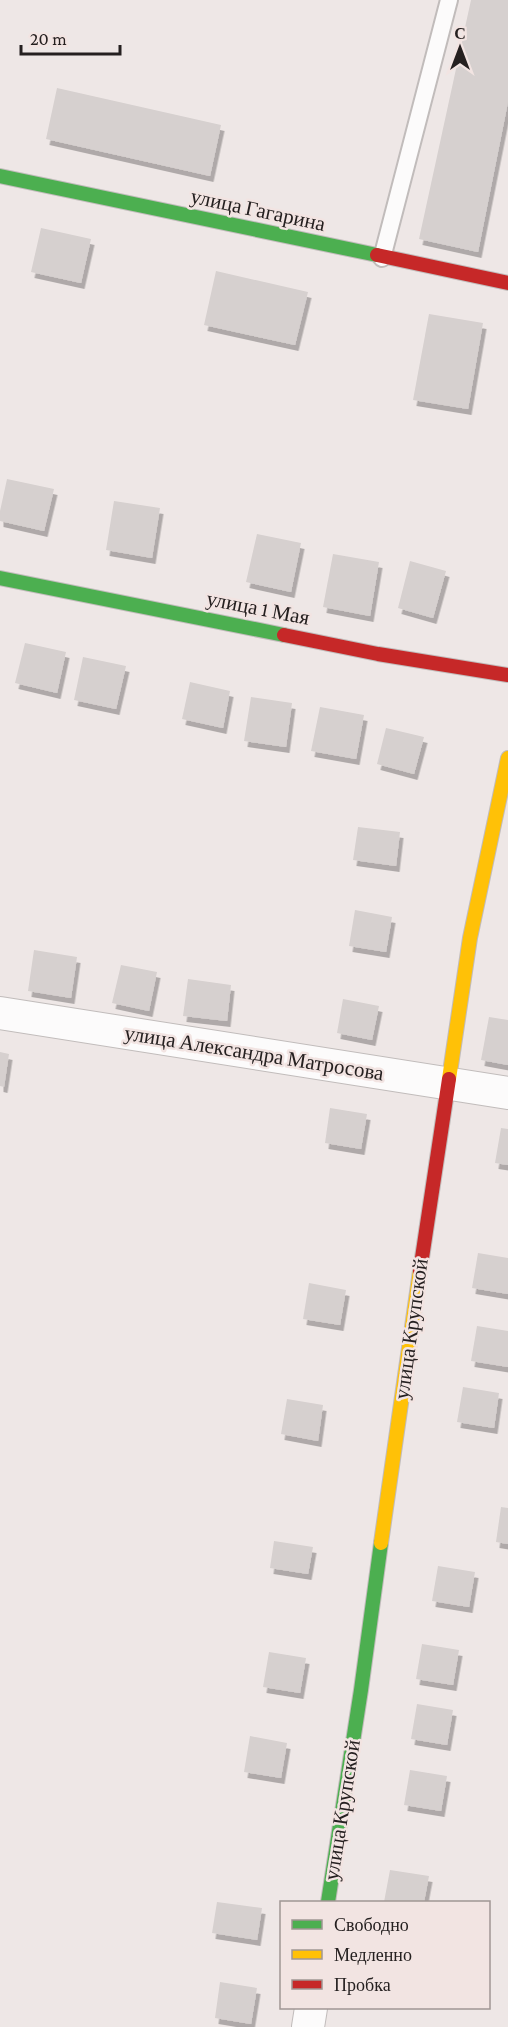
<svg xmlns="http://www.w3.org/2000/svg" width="508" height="2027" viewBox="0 0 508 2027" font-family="'Crimson Pro',serif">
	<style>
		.building { fill: #d6d0cf; filter: url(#shadow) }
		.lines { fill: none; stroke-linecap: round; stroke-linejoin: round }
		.lane-casing { stroke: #c1bcbb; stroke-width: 20 }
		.street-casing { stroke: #c1bcbb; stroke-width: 34 }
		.fast-casing { stroke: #c1bcbb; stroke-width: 16 }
		.slow-casing { stroke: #c1bcbb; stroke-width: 16 }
		.jam-casing { stroke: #c1bcbb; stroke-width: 16 }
		.lane { stroke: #fcfbfb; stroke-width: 16 }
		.street { stroke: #fcfbfb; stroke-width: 32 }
		.fast { stroke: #4caf50; stroke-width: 14 }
		.slow { stroke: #ffc107; stroke-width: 14 }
		.jam { stroke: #c62828; stroke-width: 14 }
		.labels { text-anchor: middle; stroke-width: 5; stroke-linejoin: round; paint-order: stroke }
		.street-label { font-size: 21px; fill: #252020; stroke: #f2e4e2 }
	</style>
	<defs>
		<filter id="shadow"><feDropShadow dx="3.5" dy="6" stdDeviation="0" flood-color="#0004"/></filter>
	</defs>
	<rect width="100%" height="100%" fill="#eee7e6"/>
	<!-- building -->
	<g class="building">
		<path d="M471,0h37v102l-30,150 -59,-13z"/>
		<path d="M57,88l164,37 -11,51 -164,-37z"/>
		<path d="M41,228l50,11 -10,44 -50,-11z"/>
		<path d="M216,271l92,21 -13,53 -91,-20z"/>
		<path d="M429,314l54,9 -15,86 -55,-9z"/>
		<path d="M7,479l47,10 -10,42 -44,-10v-10z"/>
		<path d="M114,501l46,7 -8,50 -46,-8z"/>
		<path d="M257,534l44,9 -10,49 -45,-10z"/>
		<path d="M333,554l46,8 -9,54 -47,-9z"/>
		<path d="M410,561l36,10 -13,47 -35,-10z"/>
		<path d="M25,643l41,9 -9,41 -42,-10z"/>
		<path d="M83,657l43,9 -10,43 -42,-9z"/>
		<path d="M190,682l40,9 -7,37 -41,-9z"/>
		<path d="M251,697l41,6 -6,44 -42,-6z"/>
		<path d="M320,707l44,8 -8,44 -45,-8z"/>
		<path d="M386,728l38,9 -10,37 -37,-10z"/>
		<path d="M358,827l42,5 -4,34 -43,-6z"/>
		<path d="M355,910l37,7 -6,35 -37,-6z"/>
		<path d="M34,950l43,7 -6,41 -43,-7z"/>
		<path d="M121,965l36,7 -8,39 -37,-8z"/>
		<path d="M188,979l43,6 -4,36 -44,-5z"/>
		<path d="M343,999l36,7 -7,34 -35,-7z"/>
		<path d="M489,1017l19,3v45l-27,-5z"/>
		<path d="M0,1052l9,2 -5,33 -4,-1z"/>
		<path d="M330,1108l37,6 -6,35 -36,-6z"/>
		<path d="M501,1128l7,1v36l-13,-2z"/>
		<path d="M478,1253l30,5v36l-36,-6z"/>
		<path d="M309,1283l37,7 -6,35 -37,-6z"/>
		<path d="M477,1326l31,5v36l-37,-6z"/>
		<path d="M463,1387l36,6 -5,35 -37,-6z"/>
		<path d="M287,1399l36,6 -5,36 -37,-7z"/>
		<path d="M501,1507l7,1v36l-12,-2z"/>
		<path d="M274,1541l39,6 -5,27 -38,-6z"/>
		<path d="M438,1566l37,6 -6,35 -37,-6z"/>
		<path d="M422,1644l37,6 -6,35 -37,-6z"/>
		<path d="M269,1652l37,6 -6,35 -37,-6z"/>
		<path d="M417,1704l36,6 -6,35 -36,-6z"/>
		<path d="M250,1736l37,7 -6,35 -37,-6z"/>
		<path d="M410,1770l37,6 -6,35 -37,-6z"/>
		<path d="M390,1870l39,6 -5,26h-40z"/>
		<path d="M217,1902l45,6 -5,32 -45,-7z"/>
		<path d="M220,1982l37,6 -6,36 -36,-6z"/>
	</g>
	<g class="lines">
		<defs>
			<path id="lane" d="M382,258l67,-258"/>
			<g id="street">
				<path d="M0,1013l508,80"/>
				<path d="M308,2027l3,-19"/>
			</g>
			<g id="fast">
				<path d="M0,176l377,79"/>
				<path d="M0,578l284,57"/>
				<path d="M328,1902l33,-212 20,-147"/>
			</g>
			<g id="slow">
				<path d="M449,1079l21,-141 38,-180"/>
				<path d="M381,1543l39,-272"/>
			</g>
			<g id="jam">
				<path d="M377,255l131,28"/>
				<path d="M284,635l94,19 130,21"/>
				<path d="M420,1271l29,-192"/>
			</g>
		</defs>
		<!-- lane casing -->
		<use href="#lane" class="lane-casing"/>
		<!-- street casing -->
		<use href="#street" class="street-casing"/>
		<!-- fast casing -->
		<use href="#fast" class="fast-casing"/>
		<!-- slow casing -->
		<use href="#slow" class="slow-casing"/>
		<!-- jam casing -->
		<use href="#jam" class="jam-casing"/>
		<!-- lane -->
		<use href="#lane" class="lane"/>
		<!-- street -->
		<use href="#street" class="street"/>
		<!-- fast -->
		<use href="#fast" class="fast"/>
		<!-- slow -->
		<use href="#slow" class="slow"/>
		<!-- jam -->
		<use href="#jam" class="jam"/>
	</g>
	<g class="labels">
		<!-- street labels -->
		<g class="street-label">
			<text transform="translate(258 210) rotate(12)" y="7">улица Гагарина</text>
			<text transform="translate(258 608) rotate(11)" y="7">улица 1 Мая</text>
			<text transform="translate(254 1053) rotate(9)" y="7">улица Александра Матросова</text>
			<text transform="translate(411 1329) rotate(-82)" y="7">улица Крупской</text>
			<text transform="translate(342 1810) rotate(-81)" y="7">улица Крупской</text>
		</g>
	</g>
	<!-- legend -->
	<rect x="280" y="1901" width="210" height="108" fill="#f2e4e2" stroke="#a09694" stroke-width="1.5"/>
	<rect x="292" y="1920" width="30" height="9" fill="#4caf50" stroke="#a09694" stroke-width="1.5"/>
	<text x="334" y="1931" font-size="18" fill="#252020">Свободно</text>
	<rect x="292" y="1950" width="30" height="9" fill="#ffc107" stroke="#a09694" stroke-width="1.5"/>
	<text x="334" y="1961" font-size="18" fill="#252020">Медленно</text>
	<rect x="292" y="1980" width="30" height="9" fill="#c62828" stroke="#a09694" stroke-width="1.5"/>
	<text x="334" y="1991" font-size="18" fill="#252020">Пробка</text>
	<!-- north arrow -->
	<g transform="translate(460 48)" stroke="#f2e4e2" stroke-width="4.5" paint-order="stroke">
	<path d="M0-4.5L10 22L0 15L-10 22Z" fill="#252020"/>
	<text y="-9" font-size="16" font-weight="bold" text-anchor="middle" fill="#252020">С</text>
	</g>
	<!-- scale -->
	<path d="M21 45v9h99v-9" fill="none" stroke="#252020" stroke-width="3"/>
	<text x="30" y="45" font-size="18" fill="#252020" stroke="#f2e4e2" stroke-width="4.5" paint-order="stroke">20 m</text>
</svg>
